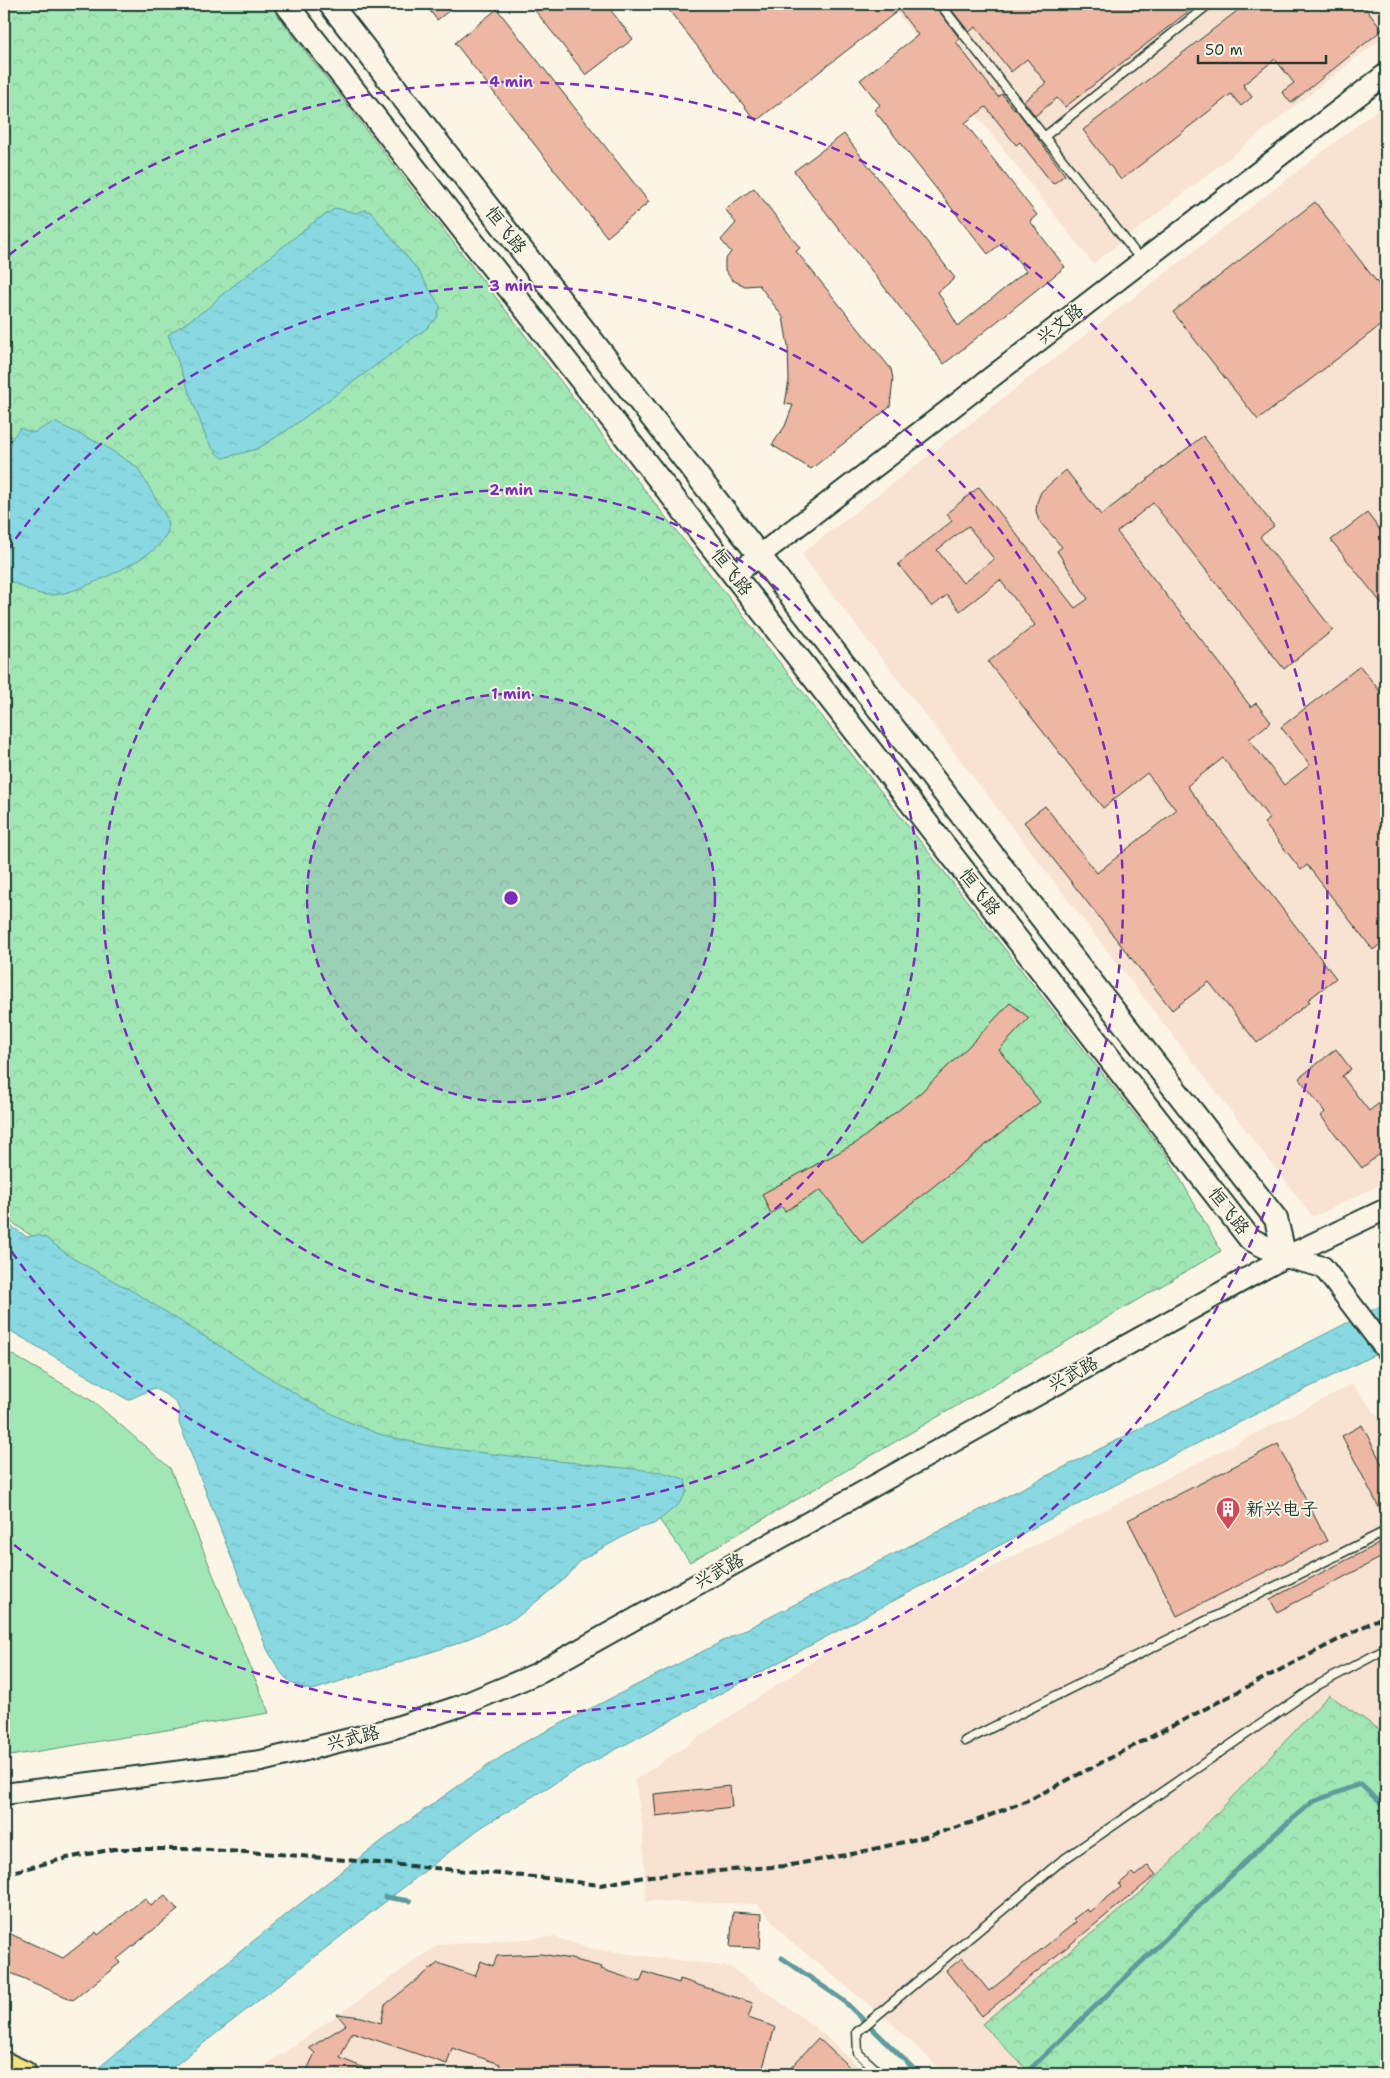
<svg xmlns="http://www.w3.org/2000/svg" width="1390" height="2078" viewBox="0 0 1390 2078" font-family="'Shantell Sans','LXGW WenKai TC',sans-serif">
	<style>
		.built { fill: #f8e2d1 }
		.grass { fill: #a1e7b4; stroke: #609274 }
		.forest { fill: url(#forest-crowns); stroke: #609274 }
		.water { fill: url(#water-ripples); stroke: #5e9b9c }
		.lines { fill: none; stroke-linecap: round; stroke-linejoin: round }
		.stream { stroke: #5e9b9c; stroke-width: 5 }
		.building { fill: #eeb7a3; stroke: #1f3d34; fill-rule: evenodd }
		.service-casing { stroke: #1f3d34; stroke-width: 11 }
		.tertiary-casing { stroke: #1f3d34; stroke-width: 24 }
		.secondary-casing { stroke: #1f3d34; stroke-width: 26 }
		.primary-casing { stroke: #1f3d34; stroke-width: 29 }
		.service { stroke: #fcf5e5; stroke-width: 8 }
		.tertiary { stroke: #fcf5e5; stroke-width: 20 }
		.secondary { stroke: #fcf5e5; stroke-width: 22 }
		.primary { stroke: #f5e382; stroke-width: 25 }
		.rail { stroke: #1f3d34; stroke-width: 4; stroke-dasharray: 8 4; stroke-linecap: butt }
		.ring { fill: none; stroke: #7b2cbf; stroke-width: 2.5; stroke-dasharray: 9 6 }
		.labels { text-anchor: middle; stroke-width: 4; stroke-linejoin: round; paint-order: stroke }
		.street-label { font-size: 18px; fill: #1f3d34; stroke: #fcf5e5 }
		.poi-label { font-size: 18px; fill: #1f3d34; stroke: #fcf5e5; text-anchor: start }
		.centre { fill: #7b2cbf; stroke: #fcf5e5; stroke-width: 2.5 }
		.ring-label { font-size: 15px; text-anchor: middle; font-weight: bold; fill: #7b2cbf; stroke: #fcf5e5; stroke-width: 4; stroke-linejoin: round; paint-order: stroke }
	</style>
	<defs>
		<pattern id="forest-crowns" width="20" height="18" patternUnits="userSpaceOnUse" patternTransform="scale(1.25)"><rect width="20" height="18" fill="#a1e7b4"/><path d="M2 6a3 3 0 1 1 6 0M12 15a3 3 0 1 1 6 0" fill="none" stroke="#8ac79b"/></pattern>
		<pattern id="water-ripples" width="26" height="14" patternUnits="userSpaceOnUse" patternTransform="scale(1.25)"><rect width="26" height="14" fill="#88d9e2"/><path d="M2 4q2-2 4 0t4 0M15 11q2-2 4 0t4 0" fill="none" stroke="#75bbc2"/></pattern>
	</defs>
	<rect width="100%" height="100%" fill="#fcf5e5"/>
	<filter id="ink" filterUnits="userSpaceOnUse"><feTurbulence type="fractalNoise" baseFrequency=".02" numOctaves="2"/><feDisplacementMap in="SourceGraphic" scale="10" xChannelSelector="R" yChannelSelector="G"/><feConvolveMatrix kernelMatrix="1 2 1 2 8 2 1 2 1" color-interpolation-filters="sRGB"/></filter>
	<g filter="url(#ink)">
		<!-- built -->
		<g class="built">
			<path d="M890,4h484l12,15v16l-293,229z"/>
			<path d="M1386,103v1079l-73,35 -512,-663z"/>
			<path d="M1353,1384l33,44v317l-88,54 -284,275h-69l-56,-53 -100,-81 -32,-36 -111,-3 -4,-79 -7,-42 194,-130z"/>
			<path d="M554,1937l38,12 138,18 84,59 53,48h-614l185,-129z"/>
		</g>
		<!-- grass -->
		<path class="grass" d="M4,1350l90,52 76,66 99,245 -265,44z"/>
		<!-- forest -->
		<g class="forest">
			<path d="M4,4h265l402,520 497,633 53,94 -531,311 -54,-74 -196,-18 -153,-60 -283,-193z"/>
			<path d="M1329,1695l57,39v340h-355l-49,-50 161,-133z"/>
		</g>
		<!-- water -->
		<g class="water">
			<path d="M336,208l20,5 9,-3 6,2 48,60 21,34 -3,12 -10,10 -141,103 -29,18 -34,9 -7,-5 -9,-13 -39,-105 43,-29 8,-9 95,-75z"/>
			<path d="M54,422l49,23 34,22 30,51 1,13c-3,5 -7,12 -11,16 -18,16 -82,48 -106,48 -16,1 -32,-11 -47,-16v-130l16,-21 13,5z"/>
			<path d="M4,1221l23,16 11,-2 8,3 26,20 62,34 170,107 40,21 35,14 50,12 72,9 161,17 23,7 2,13 -9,13 -24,19 -17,5 -56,31 -15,18 -49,39 -61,27 -143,46c-28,-3 -33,-19 -46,-41l-88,-226c3,-23 -7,-24 -25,-35l-26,12 -124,-73z"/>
			<path d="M1386,1303v46l-240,120 -236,123 -340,182 -90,54 -316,246h-73c140,-115 278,-232 430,-330z"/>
		</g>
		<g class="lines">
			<!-- stream -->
			<g class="stream">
				<path d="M385,1897l25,4"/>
				<path d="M782,1958l62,43 75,73"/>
				<path d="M1025,2074l244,-235 43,-37 48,-18 26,24"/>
			</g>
		</g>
		<!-- building -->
		<g class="building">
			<path d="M425,4h33l-21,16z"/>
			<path d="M530,4h76l27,35 -47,36z"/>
			<path d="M664,4h270l26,35 -4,3 42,55 4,-3 12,15 1,-1 50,67 -12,9 -33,-42 -4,3 -30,-38 -21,16 72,92 -7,6 35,46 -121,97 -150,-193 50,-37 111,144 -17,14 20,34 68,-55 -23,-29 -15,12 -114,-144 6,-5 -20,-25 58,-45 -19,-25 -143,111z"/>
			<path d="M947,4h251l-133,103 -8,-9 -22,18 -11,-15 22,-18 -19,-24 -16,13 -35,-45 -7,5z"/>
			<path d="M1246,4h116l20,26 -91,73 -9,-11 12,-9 -19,-24 -32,26 9,12 -11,9 -10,-12 -110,86 -38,-50z"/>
			<path d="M497,9l152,193 -42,35 -152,-194z"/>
			<path d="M754,188l46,60 -4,3 95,118 2,10 -3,28 -79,62 -39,-24 13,-19 8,-21 -8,-1 4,-24 -1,-34 -5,-29 -24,-32 -14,1 -13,-6 -7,-10v-10l6,-8 -10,-12 15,-17 -11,-14z"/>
			<path d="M1315,202l71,92v27l-128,99 -85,-108z"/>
			<path d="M1203,436l71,90 -14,11 73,93 -49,39 -131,-166 -36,29 119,152 -2,1 17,22 5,-4 15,19 -22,17 35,46 26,-20 -29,-38 79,-61 26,33v240l-13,11 -66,-85 -6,5 -37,-47 6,-4 -47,-61 -36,28 149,192 -28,22 2,2 -53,41 -48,-61 -37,28 -148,-188 21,-16 52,67 79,-63 -29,-37 -44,35 -115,-146 47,-37 -35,-45 -40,31 -13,-16 -15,12 -34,-43 54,-43 -5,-8 32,-26 96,121 13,-9 -31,-48 5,-4 -23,-26 -3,-10 1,-9 4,-10 25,-22 35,45zM968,526l26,33 -31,24 -26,-33z"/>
			<path d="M1367,513l19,25v71l-55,-69z"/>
			<path d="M1010,1003l19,15 -30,32 41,52 -178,141 -41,-53 -36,21 -4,-5 -10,8 -9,-20 94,-51 62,-48 55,-53z"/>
			<path d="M1336,1049l15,20 -9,7 27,35 17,-13v51l-24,19 -41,-52 4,-4 -26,-34z"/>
			<path d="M1362,1425l24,47v49l-44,-85z"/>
			<path d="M1278,1444l49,97 -150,75 -49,-96z"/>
			<path d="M1386,1540v15l-109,57 -7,-13z"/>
			<path d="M730,1786l2,21 -76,9 -2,-22z"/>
			<path d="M1148,1865l8,10 -174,141 -36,-45 16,-13 27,33 87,-69 -3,-3 14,-10 2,3 32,-25 -2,-3 13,-11 3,3z"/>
			<path d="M165,1895l13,15 -61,49 3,4 -47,37 -69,-30v-39l59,27 33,-26 2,3 47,-37 6,8z"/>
			<path d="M733,1912l29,2 -2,34 -30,-1z"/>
			<path d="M541,1954l30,5 31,8 -1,2 39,13 4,-10 35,11 1,-4 73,24 -5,15 27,9 -14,47h-264l3,-10 -48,-16 -5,16 -95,-32 -12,26 39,16h-74l10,-21 -6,-5 37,-23 -9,-11 25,3 19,6 4,-18 53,-42 37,13 6,-15 12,5 4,-10z"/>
			<path d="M818,2038l39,36h-72z"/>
		</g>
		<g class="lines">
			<defs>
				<g id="service">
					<path d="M940,4l201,256"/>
					<path d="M1044,137l165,-133"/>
					<path d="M965,1741l421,-210"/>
					<path d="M881,2074l-23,-21 -1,-21 203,-170 258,-177 68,-36"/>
				</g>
				<g id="tertiary">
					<path d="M734,575l652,-501"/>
					<path d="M1285,1257l38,10 63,83"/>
					<path d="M4,1794l257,-33 133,-33 66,-22 76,-32 749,-417 101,-48"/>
				</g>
				<g id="secondary">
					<path d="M286,4l448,571 516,664 35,18"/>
					<path d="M330,4l946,1215 9,38"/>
				</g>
				<path id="primary" d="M4,2065l20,9"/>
			</defs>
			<!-- service casing -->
			<use href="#service" class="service-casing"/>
			<!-- tertiary casing -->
			<use href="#tertiary" class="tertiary-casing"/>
			<!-- secondary casing -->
			<use href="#secondary" class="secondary-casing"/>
			<!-- primary casing -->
			<use href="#primary" class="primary-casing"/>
			<!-- service -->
			<use href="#service" class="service"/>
			<!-- tertiary -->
			<use href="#tertiary" class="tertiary"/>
			<!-- secondary -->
			<use href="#secondary" class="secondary"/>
			<!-- primary -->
			<use href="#primary" class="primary"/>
			<!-- rail -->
			<path class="rail" d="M4,1874l63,-16 47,-9h78l86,5 267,24 55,7 50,-9 136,-10 71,-13 68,-16 48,-15 60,-24 353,-183"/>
		</g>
	</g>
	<!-- distance rings -->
	<circle cx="511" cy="898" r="204" fill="#7b2cbf" fill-opacity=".12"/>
	<g class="ring">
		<circle cx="511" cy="898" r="204"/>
		<circle cx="511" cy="898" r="408"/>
		<path d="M7 551A612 612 0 1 1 7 1245"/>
		<path d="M9 255A816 816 0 1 1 9 1541"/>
	</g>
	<!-- icons -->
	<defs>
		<symbol id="building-pin" viewBox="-11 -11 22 30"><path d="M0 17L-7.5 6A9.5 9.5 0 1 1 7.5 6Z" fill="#d1495b" stroke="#fcf5e5"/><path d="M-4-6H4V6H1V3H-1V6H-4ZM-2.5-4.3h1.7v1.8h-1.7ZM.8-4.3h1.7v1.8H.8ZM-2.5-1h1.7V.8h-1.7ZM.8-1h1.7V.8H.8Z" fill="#fff"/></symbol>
	</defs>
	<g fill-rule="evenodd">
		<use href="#building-pin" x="1214" y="1495" width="28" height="38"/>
	</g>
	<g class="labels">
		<!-- street labels -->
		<g class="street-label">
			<text transform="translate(506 230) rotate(52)" y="6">恒飞路</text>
			<text transform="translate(1060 324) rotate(-38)" y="6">兴文路</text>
			<text transform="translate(732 572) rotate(52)" y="6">恒飞路</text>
			<text transform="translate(980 892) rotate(52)" y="6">恒飞路</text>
			<text transform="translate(1229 1211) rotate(52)" y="6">恒飞路</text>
			<text transform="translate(1073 1374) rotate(-29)" y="6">兴武路</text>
			<text transform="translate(719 1571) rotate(-29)" y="6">兴武路</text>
			<text transform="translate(353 1738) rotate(-14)" y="6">兴武路</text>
		</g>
		<!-- poi labels -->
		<g class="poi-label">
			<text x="1246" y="1515">新兴电子</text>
		</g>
	</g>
	<circle cx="511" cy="898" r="8" class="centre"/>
	<g class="ring-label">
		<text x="511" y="87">4 min</text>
		<text x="511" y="291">3 min</text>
		<text x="511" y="495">2 min</text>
		<text x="511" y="699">1 min</text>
	</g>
	<!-- margin -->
	<rect width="1390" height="2078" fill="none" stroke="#fcf5e5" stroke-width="20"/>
	<rect x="10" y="10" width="1370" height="2058" fill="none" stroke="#1f3d34" stroke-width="2" filter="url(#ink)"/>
	<!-- scale -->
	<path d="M1198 55v8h128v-8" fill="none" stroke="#1f3d34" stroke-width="2.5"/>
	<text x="1205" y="55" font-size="15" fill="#1f3d34" stroke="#fcf5e5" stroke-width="4" paint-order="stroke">50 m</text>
</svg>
